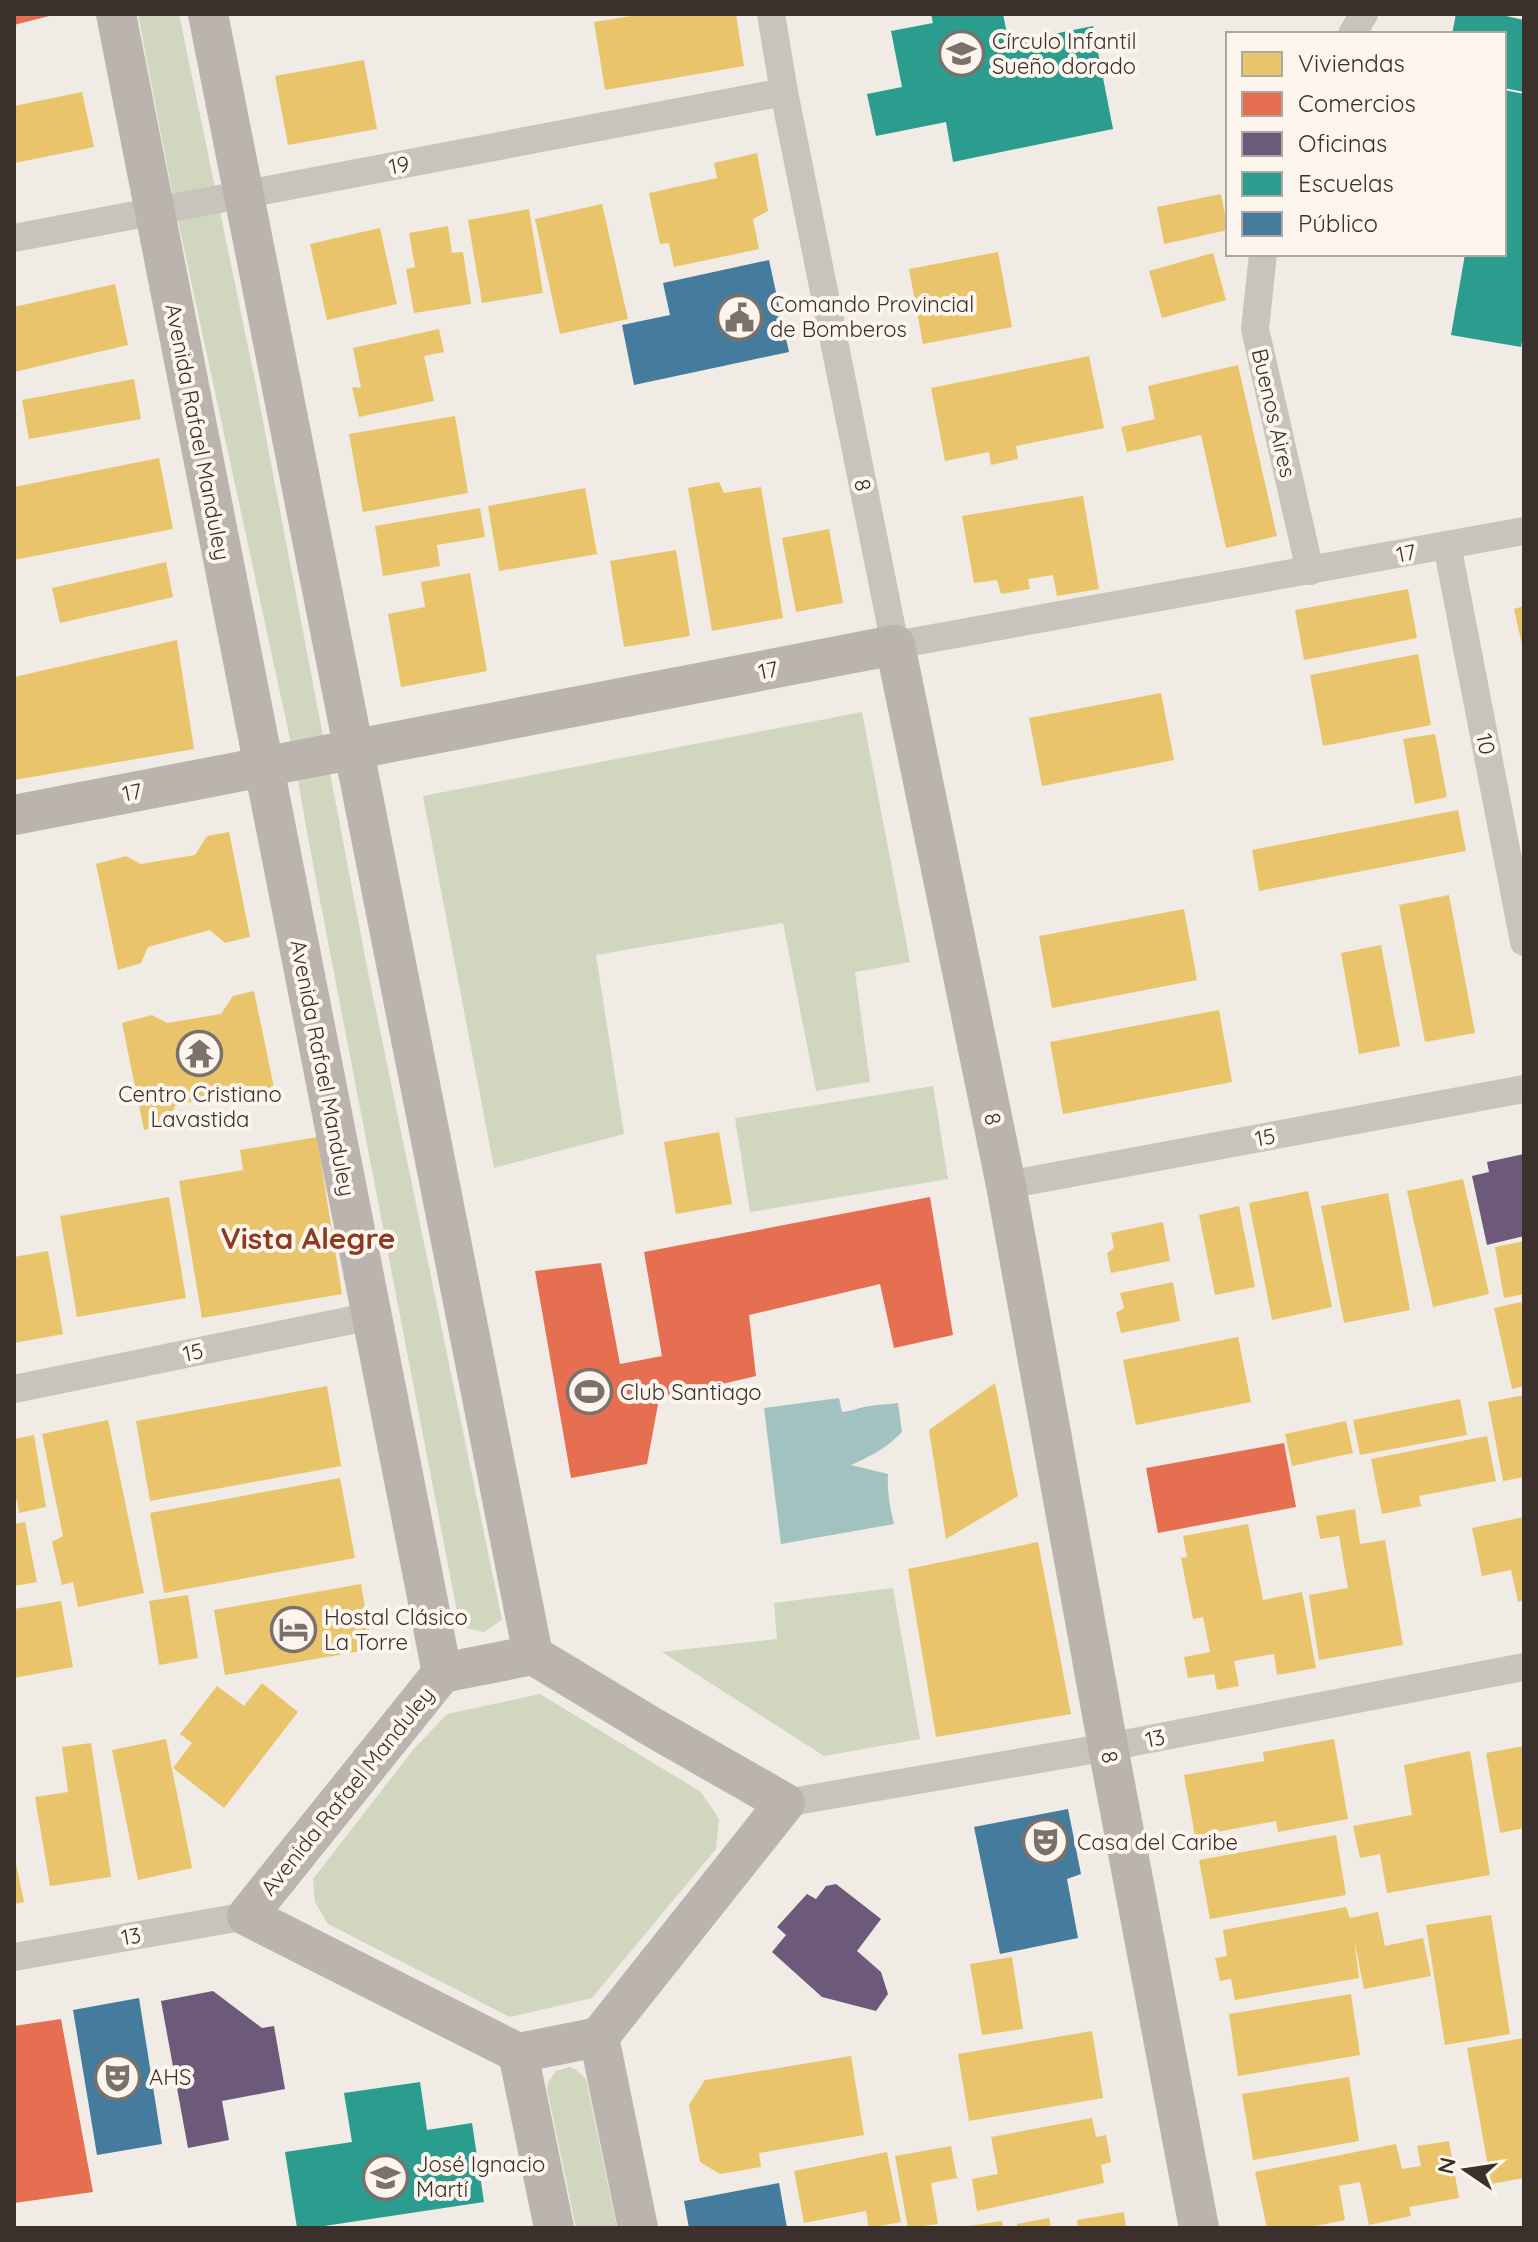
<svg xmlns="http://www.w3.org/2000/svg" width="1538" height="2242" viewBox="0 0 1538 2242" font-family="Quicksand,sans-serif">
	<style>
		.green { fill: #d1d6bf }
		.water { fill: #a1c2c1 }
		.homes { fill: #e9c46a }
		.shops { fill: #e76f51 }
		.offices { fill: #6d597a }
		.schools { fill: #2a9d8f }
		.public { fill: #457b9d }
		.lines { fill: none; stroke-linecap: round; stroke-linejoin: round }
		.street { stroke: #c9c3be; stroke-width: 28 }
		.secondary { stroke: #bab3ae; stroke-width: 40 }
		.labels { text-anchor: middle; stroke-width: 8; stroke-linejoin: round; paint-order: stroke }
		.poi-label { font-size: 22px; fill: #3b302b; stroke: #fbf5ee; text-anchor: start }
		.street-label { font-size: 22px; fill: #3b302b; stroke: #fbf5ee }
		.district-label { font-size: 30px; font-weight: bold; fill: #8c3b22; stroke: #fbf5ee }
	</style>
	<rect width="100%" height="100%" fill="#f0ebe5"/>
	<!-- green -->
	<g class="green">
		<path d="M138,14h41l78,376 111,582 134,648 -18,12 -24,-5 -152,-789 -13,-76 -120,-555z"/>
		<path d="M862,712l48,250 -55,10 15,110 -54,9 -33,-168 -187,32 28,179 -130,34 -71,-372z"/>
		<path d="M933,1086l15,93 -198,33 -15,-94z"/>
		<path d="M893,1588l27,151 -96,17 -162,-104 115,-13 -3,-36z"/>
		<path d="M540,1694l161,98 18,27 -3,30 -124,149 -82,19 -182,-93 -13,-22 -2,-23 100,-129 34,-36z"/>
		<path d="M570,2067l6,3 10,9 31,149h-41l-29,-139 1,-7 8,-11z"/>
	</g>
	<!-- water -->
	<path class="water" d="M839,1398l3,14c12,-1 18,-5 28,-6 9,-2 18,-1 28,-3l4,29c-17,17 -29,23 -51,33l37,9c-1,17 2,34 6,50l-113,20 -17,-136z"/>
	<!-- homes -->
	<g class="homes">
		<path d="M644,14h92l8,52 -139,24 -11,-68z"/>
		<path d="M364,60l13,69 -89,16 -13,-69z"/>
		<path d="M82,92l12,55 -80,16v-57z"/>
		<path d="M757,153l11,58 -15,8 6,30 -85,18 -5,-24 -9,1 -11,-51 68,-15 -3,-15z"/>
		<path d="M1221,194l7,36 -64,14 -7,-37z"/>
		<path d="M602,204l26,115 -68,15 -25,-115z"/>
		<path d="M529,209l14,84 -61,10 -14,-83z"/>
		<path d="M448,226l4,27 11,-1 8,52 -57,9 -8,-44 9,-2 -6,-34z"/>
		<path d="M380,228l17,76 -70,16 -17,-76z"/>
		<path d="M998,252l14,75 -89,17 -14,-75z"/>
		<path d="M1213,253l13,47 -64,18 -13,-47z"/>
		<path d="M115,284l13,61 -114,27v-65z"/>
		<path d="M439,329l5,23 -20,4 10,45 -75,16 -7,-30 9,1 -8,-40z"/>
		<path d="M1089,356l15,72 -88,18 2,13 -27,6 -2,-13 -44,9 -14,-73z"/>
		<path d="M1238,365l39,171 -51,12 -25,-113 -74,17 -6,-25 34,-8 -7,-33z"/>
		<path d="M134,379l7,40 -112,20 -7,-39z"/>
		<path d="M455,416l13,77 -105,19 -14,-78z"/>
		<path d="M159,458l14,71 -159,31v-73z"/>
		<path d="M719,482l5,11 37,-6 22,131 -71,13 -24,-143z"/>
		<path d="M585,488l12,66 -98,17 -11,-65z"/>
		<path d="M1083,496l16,93 -42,7 -4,-21 -25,4 2,10 -29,5 -4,-14 -23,3 -12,-67z"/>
		<path d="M480,508l5,29 -48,8 3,21 -57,10 -8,-50z"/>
		<path d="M829,529l14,74 -47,9 -14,-74z"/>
		<path d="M676,550l14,86 -66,11 -14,-86z"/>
		<path d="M166,562l7,35 -113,26 -8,-35z"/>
		<path d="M470,573l17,98 -86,16 -13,-73 37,-7 -4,-25z"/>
		<path d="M1408,589l9,49 -113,22 -9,-50z"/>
		<path d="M1524,606v42l-1,1 -9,-40z"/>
		<path d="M177,640l17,109 -180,31v-103z"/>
		<path d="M1418,654l13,71 -108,21 -13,-71z"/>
		<path d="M1161,693l13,67 -132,26 -13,-68z"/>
		<path d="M1435,734l12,63 -32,7 -12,-65z"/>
		<path d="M1458,810l8,41 -207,40 -7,-41z"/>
		<path d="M229,832l21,105 -25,6 -15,-13 -62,17 -7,16 -23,7 -22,-106 30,-8 15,8 54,-9 12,-19z"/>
		<path d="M1449,895l26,138 -50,9 -26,-137z"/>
		<path d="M1184,909l13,71 -145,28 -13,-72z"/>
		<path d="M1381,945l19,101 -41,8 -18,-101z"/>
		<path d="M254,991l22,106 -25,5 -15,-13 -61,17 -8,17 -23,7 -22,-107 30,-8 15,8 54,-9 12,-18z"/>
		<path d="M1219,1010l13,72 -169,32 -13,-72z"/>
		<path d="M719,1132l13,72 -56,10 -12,-72z"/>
		<path d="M317,1137l25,157 -140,24 -23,-137 64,-11 -3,-20z"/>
		<path d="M1463,1179l26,115 -56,13 -26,-116z"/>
		<path d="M1308,1191l24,116 -60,13 -23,-117z"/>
		<path d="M1388,1193l22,117 -66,13 -23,-117z"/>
		<path d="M169,1197l17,101 -109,19 -17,-101z"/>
		<path d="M1239,1206l16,81 -40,8 -16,-80z"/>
		<path d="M1163,1222l7,39 -59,12 -4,-20 7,-5 -3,-15z"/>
		<path d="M1524,1241v53l-20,4 -9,-51z"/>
		<path d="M48,1251l15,83 -49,9v-86z"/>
		<path d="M1173,1282l7,39 -59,12 -5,-20 8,-5 -4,-15z"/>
		<path d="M1521,1302l3,12v72l-12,3 -18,-81z"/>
		<path d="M1238,1337l13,65 -115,23 -13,-65z"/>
		<path d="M995,1383l23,113 -72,43 -17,-109z"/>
		<path d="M327,1386l14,80 -191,35 -14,-80z"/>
		<path d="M1524,1395v82l-21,4 -15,-79z"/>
		<path d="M1460,1399l7,36 -107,20 -7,-35z"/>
		<path d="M108,1420l36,173 -66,14 -5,-25 -11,3 -10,-43 11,-6 -21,-102z"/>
		<path d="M1346,1421l7,32 -61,13 -7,-32z"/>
		<path d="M34,1435l12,72 -27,6 -2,-13 -3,1v-62z"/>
		<path d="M1487,1436l9,45 -77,15 2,10 -39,8 -11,-55z"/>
		<path d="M340,1478l15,80 -191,35 -14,-80z"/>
		<path d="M1355,1509l5,35 25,-4 18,105 -84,15 -10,-65 39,-7 -9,-52 -19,3 -4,-23z"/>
		<path d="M1524,1517v83l-6,2 -7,-32 -29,6 -10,-48z"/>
		<path d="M25,1522l12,60 -23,4v-62z"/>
		<path d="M1248,1524l15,76 39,-8 14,76 -39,7 -3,-21 -40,7 5,25 -22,4 -3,-16 -26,4 -4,-21 26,-5 -7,-35 -10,2 -12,-61 6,-1 -4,-21z"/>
		<path d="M1038,1542l33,172 -135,23 -28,-168z"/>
		<path d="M361,1584l11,65 -147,26 -11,-65z"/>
		<path d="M188,1595l10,63 -39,7 -10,-64z"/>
		<path d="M61,1601l12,66 -59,11v-69z"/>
		<path d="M262,1683l36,29 -74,96 -51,-40 19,-25 -12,-9 37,-48 27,20z"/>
		<path d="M166,1739l26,129 -54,12 -26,-130z"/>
		<path d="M1334,1739l14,80 -70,13 -2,-11 -81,15 -11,-61 80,-14 -1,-9z"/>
		<path d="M91,1743l20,134 -61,9 -15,-89 33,-5 -6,-45z"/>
		<path d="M1524,1746v82l-24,5 -14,-80z"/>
		<path d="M1470,1751l20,124 -103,18 -7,-39 -20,4 -7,-32 59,-11 -8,-50z"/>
		<path d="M1336,1835l10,60 -136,24 -11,-59z"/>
		<path d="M15,1859l9,43 -10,2v-44z"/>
		<path d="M1346,1907l4,11 28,-6 7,34 38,-8 8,38 -67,13 -10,-50 5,39 -124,22 -4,-21 -11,2 -5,-23 12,-2 -4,-26z"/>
		<path d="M1491,1915l19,119 -65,11 -19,-120z"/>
		<path d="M1012,1957l11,72 -41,6 -12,-71z"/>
		<path d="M1351,1994l9,61 -122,21 -9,-62z"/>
		<path d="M1092,2031l11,67 -134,23 -11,-67z"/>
		<path d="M1524,2038v140l-33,6 -24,-136z"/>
		<path d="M851,2056l13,79 -105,18 2,14 -41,7 -20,-12 -11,-57 16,-25z"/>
		<path d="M1349,2077l10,64 -106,19 -11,-66z"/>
		<path d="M1092,2118l4,19 10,-2 5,27 -10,3 3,18 -127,28 -5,-32 26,-5 -7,-37z"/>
		<path d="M1449,2141l10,57 -50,9 2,9 -42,9 -9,-43 -21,4 6,34 -40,8h-38l-12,-56 141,-28 6,25 19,-3 -4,-20z"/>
		<path d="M951,2146l6,32 -26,5 7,41 -30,4 -13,-72z"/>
		<path d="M887,2152l14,70 -32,6 -3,-17 -62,12 -10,-52z"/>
		<path d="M1124,2212l2,16h-48l-1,-8z"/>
		<path d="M1049,2218l2,10h-34v-4z"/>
		<path d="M1002,2221l1,7h-35v-2z"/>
	</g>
	<!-- shops -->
	<g class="shops">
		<path d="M14,14h39v1l-39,10z"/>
		<path d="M930,1197l23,138 -59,13 -14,-64 -131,31 7,61 -97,23 -12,65 -76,14 -36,-207 66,-8 19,101 42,-8 -18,-104z"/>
		<path d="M1284,1443l12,64 -138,26 -12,-65z"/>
		<path d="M61,2019l32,173 -79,11v-177z"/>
	</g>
	<!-- offices -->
	<g class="offices">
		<path d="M1524,1154v82l-37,9 -15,-69 17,-4 -2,-10z"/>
		<path d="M836,1884l45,35 -24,32 24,21 7,22 -12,17 -54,-14 -50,-45 14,-17 -9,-8 30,-33 9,5 10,-13z"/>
		<path d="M213,1991l49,37 12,-2 11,63 -63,12 7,39 -41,8 -27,-147z"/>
	</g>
	<!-- schools -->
	<g class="schools">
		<path d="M931,14h72l6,29 84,-17 20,103 -160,33 -7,-40 -70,14 -9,-42 35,-7 -11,-56 42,-8z"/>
		<path d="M1456,14h41l27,6v72l-20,-4v-54h-52z"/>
		<path d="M1504,90l20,4v234l-3,19 -70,-12 14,-81h39z"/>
		<path d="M420,2082l7,48 45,-7 12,79 -173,26h-14l-12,-76 67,-10 -8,-49z"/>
	</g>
	<!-- public -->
	<g class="public">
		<path d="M769,260l20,92 -155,33 -12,-60 48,-10 -7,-32z"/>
		<path d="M1068,1809l13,65 -14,5 11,59 -78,16 -26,-127z"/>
		<path d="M139,1998l23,146 -65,11 -24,-145z"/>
		<path d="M779,2183l8,45h-98l-5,-27z"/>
	</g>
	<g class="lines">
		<!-- street -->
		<g class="street">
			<path d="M771,14l13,78 111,553 629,-114"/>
			<path d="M1352,34l12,-20"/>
			<path d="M14,238l770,-146"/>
			<path d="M1263,254l-8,75 55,242"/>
			<path d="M1447,545l77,397"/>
			<path d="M1006,1185l518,-96"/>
			<path d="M14,1389l358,-73"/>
			<path d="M785,1803l323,-56 416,-80"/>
			<path d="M14,1957l233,-41"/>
		</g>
		<!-- secondary -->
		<g class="secondary">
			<path d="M116,14l326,1659 -195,243 271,137"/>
			<path d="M208,14l325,1641 119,72 133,76 -186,234"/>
			<path d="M14,815l881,-170 111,540 102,562 91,481"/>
			<path d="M442,1673l91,-18"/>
			<path d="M599,2037l39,191"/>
			<path d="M518,2053l36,175"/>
			<path d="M518,2053l81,-16"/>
		</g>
	</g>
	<!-- icons -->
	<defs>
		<symbol id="school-ring" viewBox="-11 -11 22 22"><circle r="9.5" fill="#fbf5ee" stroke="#7a716c" stroke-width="1.5"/><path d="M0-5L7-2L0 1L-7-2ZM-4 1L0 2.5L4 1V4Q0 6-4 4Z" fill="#7a716c"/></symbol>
		<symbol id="civic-ring" viewBox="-11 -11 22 22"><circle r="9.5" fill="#fbf5ee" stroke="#7a716c" stroke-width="1.5"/><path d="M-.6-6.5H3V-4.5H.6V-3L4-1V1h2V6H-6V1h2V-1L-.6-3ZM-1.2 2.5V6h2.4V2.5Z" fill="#7a716c"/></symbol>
		<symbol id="temple-ring" viewBox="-11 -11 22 22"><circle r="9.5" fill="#fbf5ee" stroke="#7a716c" stroke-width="1.5"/><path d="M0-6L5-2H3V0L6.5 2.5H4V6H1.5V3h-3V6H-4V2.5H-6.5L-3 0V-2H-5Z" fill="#7a716c"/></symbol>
		<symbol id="stadium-ring" viewBox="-11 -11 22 22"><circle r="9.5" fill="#fbf5ee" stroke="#7a716c" stroke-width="1.5"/><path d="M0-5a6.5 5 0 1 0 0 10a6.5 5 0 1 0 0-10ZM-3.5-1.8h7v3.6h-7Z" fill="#7a716c"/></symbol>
		<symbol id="hotel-ring" viewBox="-11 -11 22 22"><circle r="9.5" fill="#fbf5ee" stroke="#7a716c" stroke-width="1.5"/><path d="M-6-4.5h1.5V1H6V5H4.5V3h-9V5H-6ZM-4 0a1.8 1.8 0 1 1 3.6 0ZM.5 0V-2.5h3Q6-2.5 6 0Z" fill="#7a716c"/></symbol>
		<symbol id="theatre-ring" viewBox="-11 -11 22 22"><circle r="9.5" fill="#fbf5ee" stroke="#7a716c" stroke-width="1.5"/><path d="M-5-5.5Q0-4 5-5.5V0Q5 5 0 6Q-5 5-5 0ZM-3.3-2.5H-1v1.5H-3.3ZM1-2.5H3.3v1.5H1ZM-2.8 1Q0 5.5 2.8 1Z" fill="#7a716c"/></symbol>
	</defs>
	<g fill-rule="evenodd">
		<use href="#school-ring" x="936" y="28" width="51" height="51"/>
		<use href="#civic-ring" x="714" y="292" width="51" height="51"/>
		<use href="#temple-ring" x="174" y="1028" width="51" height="51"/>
		<use href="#stadium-ring" x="564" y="1366" width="51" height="51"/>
		<use href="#hotel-ring" x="268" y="1604" width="51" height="51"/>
		<use href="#theatre-ring" x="1020" y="1816" width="51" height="51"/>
		<use href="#theatre-ring" x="92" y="2052" width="51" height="51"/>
		<use href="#school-ring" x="360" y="2152" width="51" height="51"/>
	</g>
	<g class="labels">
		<!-- poi labels -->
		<g class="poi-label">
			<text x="992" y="49">Círculo Infantil<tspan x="992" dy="25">Sueño dorado</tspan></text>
			<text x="770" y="312">Comando Provincial<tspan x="770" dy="25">de Bomberos</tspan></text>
			<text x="200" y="1102" text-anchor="middle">Centro Cristiano<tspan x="200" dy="25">Lavastida</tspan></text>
			<text x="620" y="1400">Club Santiago</text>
			<text x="324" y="1625">Hostal Clásico<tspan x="324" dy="25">La Torre</tspan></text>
			<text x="1077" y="1850">Casa del Caribe</text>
			<text x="149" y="2085">AHS</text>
			<text x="416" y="2172">José Ignacio<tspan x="416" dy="25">Martí</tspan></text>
		</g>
		<!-- street labels -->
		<g class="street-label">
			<text transform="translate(399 165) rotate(-11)" y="8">19</text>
			<text transform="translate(1274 413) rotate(77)" y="8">Buenos Aires</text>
			<text transform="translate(198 432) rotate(79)" y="8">Avenida Rafael Manduley</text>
			<text transform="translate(863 485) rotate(79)" y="8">8</text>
			<text transform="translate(1406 553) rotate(-11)" y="8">17</text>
			<text transform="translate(768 670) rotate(-11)" y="8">17</text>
			<text transform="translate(1486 744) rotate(79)" y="8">10</text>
			<text transform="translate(132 792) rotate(-11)" y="8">17</text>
			<text transform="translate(323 1068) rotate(79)" y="8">Avenida Rafael Manduley</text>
			<text transform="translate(993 1119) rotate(78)" y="8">8</text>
			<text transform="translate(1265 1137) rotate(-10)" y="8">15</text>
			<text transform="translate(193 1352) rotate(-12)" y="8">15</text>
			<text transform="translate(1155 1738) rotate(-11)" y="8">13</text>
			<text transform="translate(1110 1757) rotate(79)" y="8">8</text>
			<text transform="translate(347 1791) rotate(-51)" y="8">Avenida Rafael Manduley</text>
			<text transform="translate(131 1936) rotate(-10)" y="8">13</text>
		</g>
		<!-- district labels -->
		<g class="district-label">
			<text x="308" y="1249">Vista Alegre</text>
		</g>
	</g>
	<!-- border -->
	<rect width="1538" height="2242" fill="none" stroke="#3b302b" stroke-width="32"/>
	<!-- legend -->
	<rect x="1226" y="32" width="280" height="224" fill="#fbf5ee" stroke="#aea6a0" stroke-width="2"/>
	<rect x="1242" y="52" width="40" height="24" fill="#e9c46a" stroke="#aea6a0" stroke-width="2"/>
	<text x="1298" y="72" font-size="24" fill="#3b302b">Viviendas</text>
	<rect x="1242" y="92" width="40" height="24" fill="#e76f51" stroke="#aea6a0" stroke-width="2"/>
	<text x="1298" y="112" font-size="24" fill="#3b302b">Comercios</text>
	<rect x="1242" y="132" width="40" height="24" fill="#6d597a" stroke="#aea6a0" stroke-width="2"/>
	<text x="1298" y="152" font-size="24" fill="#3b302b">Oficinas</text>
	<rect x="1242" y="172" width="40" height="24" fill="#2a9d8f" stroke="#aea6a0" stroke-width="2"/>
	<text x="1298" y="192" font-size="24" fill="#3b302b">Escuelas</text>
	<rect x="1242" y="212" width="40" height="24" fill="#457b9d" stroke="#aea6a0" stroke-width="2"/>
	<text x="1298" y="232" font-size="24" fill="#3b302b">Público</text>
	<!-- north arrow -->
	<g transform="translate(1466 2170) rotate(283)" stroke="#fbf5ee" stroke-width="6" paint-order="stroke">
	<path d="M0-6L14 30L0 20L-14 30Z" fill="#3b302b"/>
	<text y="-12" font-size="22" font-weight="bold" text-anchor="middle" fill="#3b302b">N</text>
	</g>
</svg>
